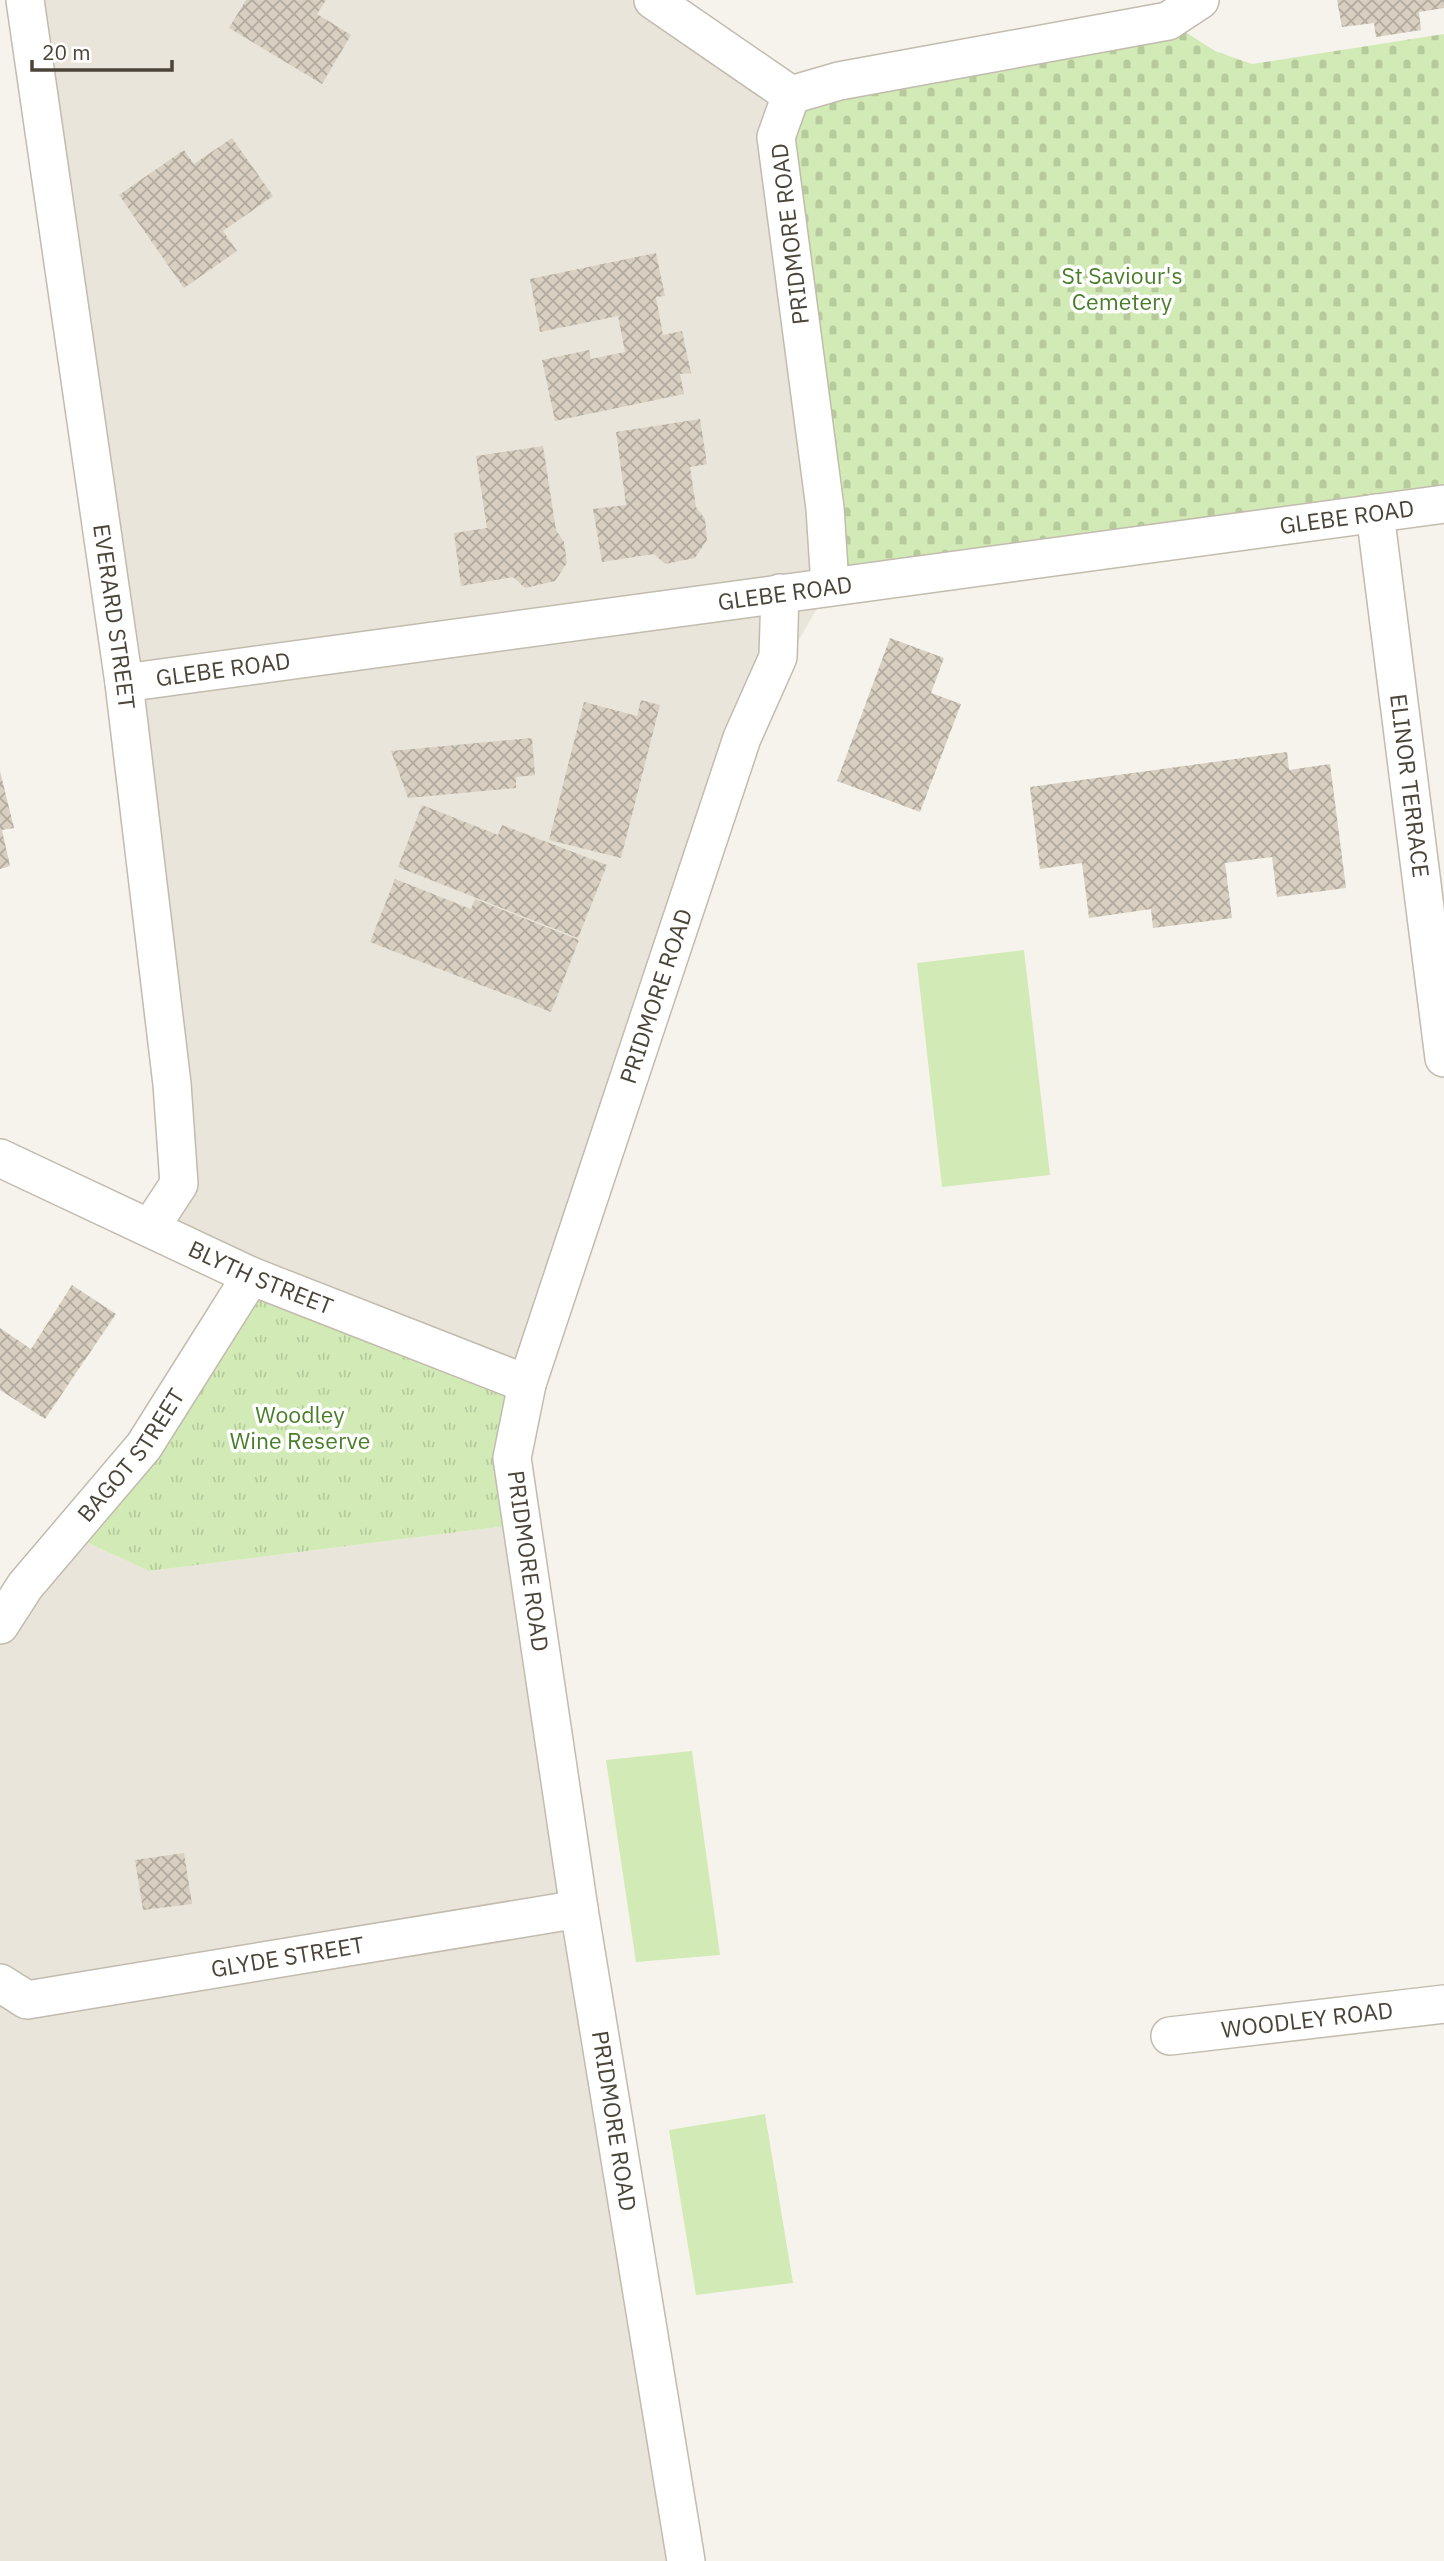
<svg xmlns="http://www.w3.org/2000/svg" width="1444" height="2561" viewBox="0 0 1444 2561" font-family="'IBM Plex Sans',sans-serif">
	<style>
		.residential { fill: #eae5da }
		.grass { fill: #d2eab5 }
		.cemetery { fill: url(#cemetery-stones) }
		.park { fill: url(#park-tufts) }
		.building { fill: url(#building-cross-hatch) }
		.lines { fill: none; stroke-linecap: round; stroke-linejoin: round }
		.street-casing { stroke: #c2bbae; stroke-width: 40 }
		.street { stroke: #fff; stroke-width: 37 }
		.labels { text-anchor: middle; stroke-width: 7; stroke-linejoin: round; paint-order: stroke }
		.street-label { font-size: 23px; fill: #4b4439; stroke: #fff }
		.park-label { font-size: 23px; fill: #4a7f2a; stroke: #fff }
	</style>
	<defs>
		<pattern id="cemetery-stones" width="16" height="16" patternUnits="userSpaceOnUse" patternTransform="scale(1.75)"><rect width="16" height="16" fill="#d2eab5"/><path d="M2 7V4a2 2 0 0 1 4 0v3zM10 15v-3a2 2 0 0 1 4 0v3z" fill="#b6ca9c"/></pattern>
		<pattern id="park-tufts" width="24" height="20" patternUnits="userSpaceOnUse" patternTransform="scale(1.75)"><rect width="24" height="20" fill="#d2eab5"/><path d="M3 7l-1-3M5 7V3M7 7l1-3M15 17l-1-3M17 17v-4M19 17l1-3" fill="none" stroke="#b6ca9c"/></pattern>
		<pattern id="building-cross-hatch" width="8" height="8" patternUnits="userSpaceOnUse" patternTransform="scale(1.75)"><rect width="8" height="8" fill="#d8cfc1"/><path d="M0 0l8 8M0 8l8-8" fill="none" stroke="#b1aa9e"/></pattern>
	</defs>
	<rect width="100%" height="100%" fill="#f6f3ec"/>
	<!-- residential -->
	<g class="residential">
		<path d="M25,0h628l114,79 63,507 -88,152 -215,646 -377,-156 29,-44z"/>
		<path d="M522,1524l164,1037h-686v-936l69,-91 80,37z"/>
	</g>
	<!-- grass -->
	<g class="grass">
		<path d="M1024,950l26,225 -108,12 -25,-224z"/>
		<path d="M692,1751l28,204 -84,7 -30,-202z"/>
		<path d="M765,2114l28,169 -97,12 -27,-165z"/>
	</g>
	<!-- cemetery -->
	<path class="cemetery" d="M1168,21l47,30 37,13 192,-30v470l-614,82 -54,-449 15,-42z"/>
	<!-- park -->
	<path class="park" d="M251,1276l276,108 -5,140 -373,47 -80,-37z"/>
	<!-- building -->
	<g class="building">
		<path d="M246,0h80l-9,14 34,21 -29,49 -93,-56z"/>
		<path d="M1337,0h107v8l-25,4 2,18 -45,7 -2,-14 -32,4z"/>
		<path d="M232,138l41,58 -50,35 14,20 -53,37 -65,-93 65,-45 10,14z"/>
		<path d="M656,253l9,43 -9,1 7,38 19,-4 9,42 -11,1 4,20 -129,27 -13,-61 47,-10 2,9 34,-7 -7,-36 -78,16 -10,-53z"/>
		<path d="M700,419l7,45 -17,3 6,40 9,12 2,21 -12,18 -30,6 -11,-10 -52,8 -9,-53 33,-4 -10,-73z"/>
		<path d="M543,446l13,84 8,12 3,21 -12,18 -30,7 -12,-11 -52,9 -7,-53 33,-5 -11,-72z"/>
		<path d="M890,638l54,20 -13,35 30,11 -41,108 -83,-31z"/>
		<path d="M641,700l19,5 -39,153 -72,-18 35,-138 53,14z"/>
		<path d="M532,738l3,37 -19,2v11l-108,10 -17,-47z"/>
		<path d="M1287,752l2,18 41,-6 16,124 -69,9 -5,-40 -47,6 7,55 -79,10 -2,-19 -62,9 -7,-55 -42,6 -10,-82z"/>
		<path d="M0,771l14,57 -12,2 8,36 -10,3z"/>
		<path d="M422,805l76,30 4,-10 105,40 -29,73 -180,-71z"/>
		<path d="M395,879l76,30 4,-10 104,41 -28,72 -181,-70z"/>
		<path d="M72,1285l44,29 -71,105 -45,-29v-62l31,21z"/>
		<path d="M184,1853l8,51 -49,6 -8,-50z"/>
	</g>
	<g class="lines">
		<defs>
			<g id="street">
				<path id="s1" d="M25,0l99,683 48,401 7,100 -29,44"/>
				<path d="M653,0l138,95"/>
				<path id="s2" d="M1375,513l69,545"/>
				<path d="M830,586l-5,-78 -49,-371 15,-42 48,-14 329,-60 32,-21"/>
				<path id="s3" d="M124,683l1320,-179"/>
				<path id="s4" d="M0,1158l251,118 276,108"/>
				<path id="s5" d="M0,1625l25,-39 119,-140 107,-170"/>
				<path id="s6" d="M0,1983l27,17 552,-91"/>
				<path id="s7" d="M1170,2036l274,-32"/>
				<path id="s8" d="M686,2561l-107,-652 -67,-451 15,-74 215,-646 36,-81 2,-64"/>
			</g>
		</defs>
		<!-- street casing -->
		<use href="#street" class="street-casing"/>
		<!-- street -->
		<use href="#street" class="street"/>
	</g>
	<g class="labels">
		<!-- street labels -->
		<g class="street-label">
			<text transform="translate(790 234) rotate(-97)" y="8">PRIDMORE ROAD</text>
			<text dy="8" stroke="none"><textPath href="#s3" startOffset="1234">GLEBE ROAD</textPath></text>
			<text dy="8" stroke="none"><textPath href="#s3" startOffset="667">GLEBE ROAD</textPath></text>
			<text dy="8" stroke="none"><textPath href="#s1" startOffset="623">EVERARD STREET</textPath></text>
			<text dy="8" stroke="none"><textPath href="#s3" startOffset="100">GLEBE ROAD</textPath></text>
			<text dy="8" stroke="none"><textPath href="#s2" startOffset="275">ELINOR TERRACE</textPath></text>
			<text dy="8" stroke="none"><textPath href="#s8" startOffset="1601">PRIDMORE ROAD</textPath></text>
			<text dy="8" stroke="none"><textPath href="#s4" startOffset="287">BLYTH STREET</textPath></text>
			<text dy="8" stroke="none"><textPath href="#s5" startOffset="215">BAGOT STREET</textPath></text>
			<text transform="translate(528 1561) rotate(82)" y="8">PRIDMORE ROAD</text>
			<text dy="8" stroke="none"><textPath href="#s6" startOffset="296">GLYDE STREET</textPath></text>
			<text dy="8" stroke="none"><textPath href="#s7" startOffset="138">WOODLEY ROAD</textPath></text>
			<text transform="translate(614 2121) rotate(81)" y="8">PRIDMORE ROAD</text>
		</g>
		<!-- park labels -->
		<g class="park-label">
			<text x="1122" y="284">St Saviour's<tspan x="1122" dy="26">Cemetery</tspan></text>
			<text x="300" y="1423">Woodley<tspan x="300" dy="26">Wine Reserve</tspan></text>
		</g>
	</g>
	<!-- scale -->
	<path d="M32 60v10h140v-10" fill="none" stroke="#4b4439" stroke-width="3.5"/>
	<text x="42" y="60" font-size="21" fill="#4b4439" stroke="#ffffff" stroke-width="5" paint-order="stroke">20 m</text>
</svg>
